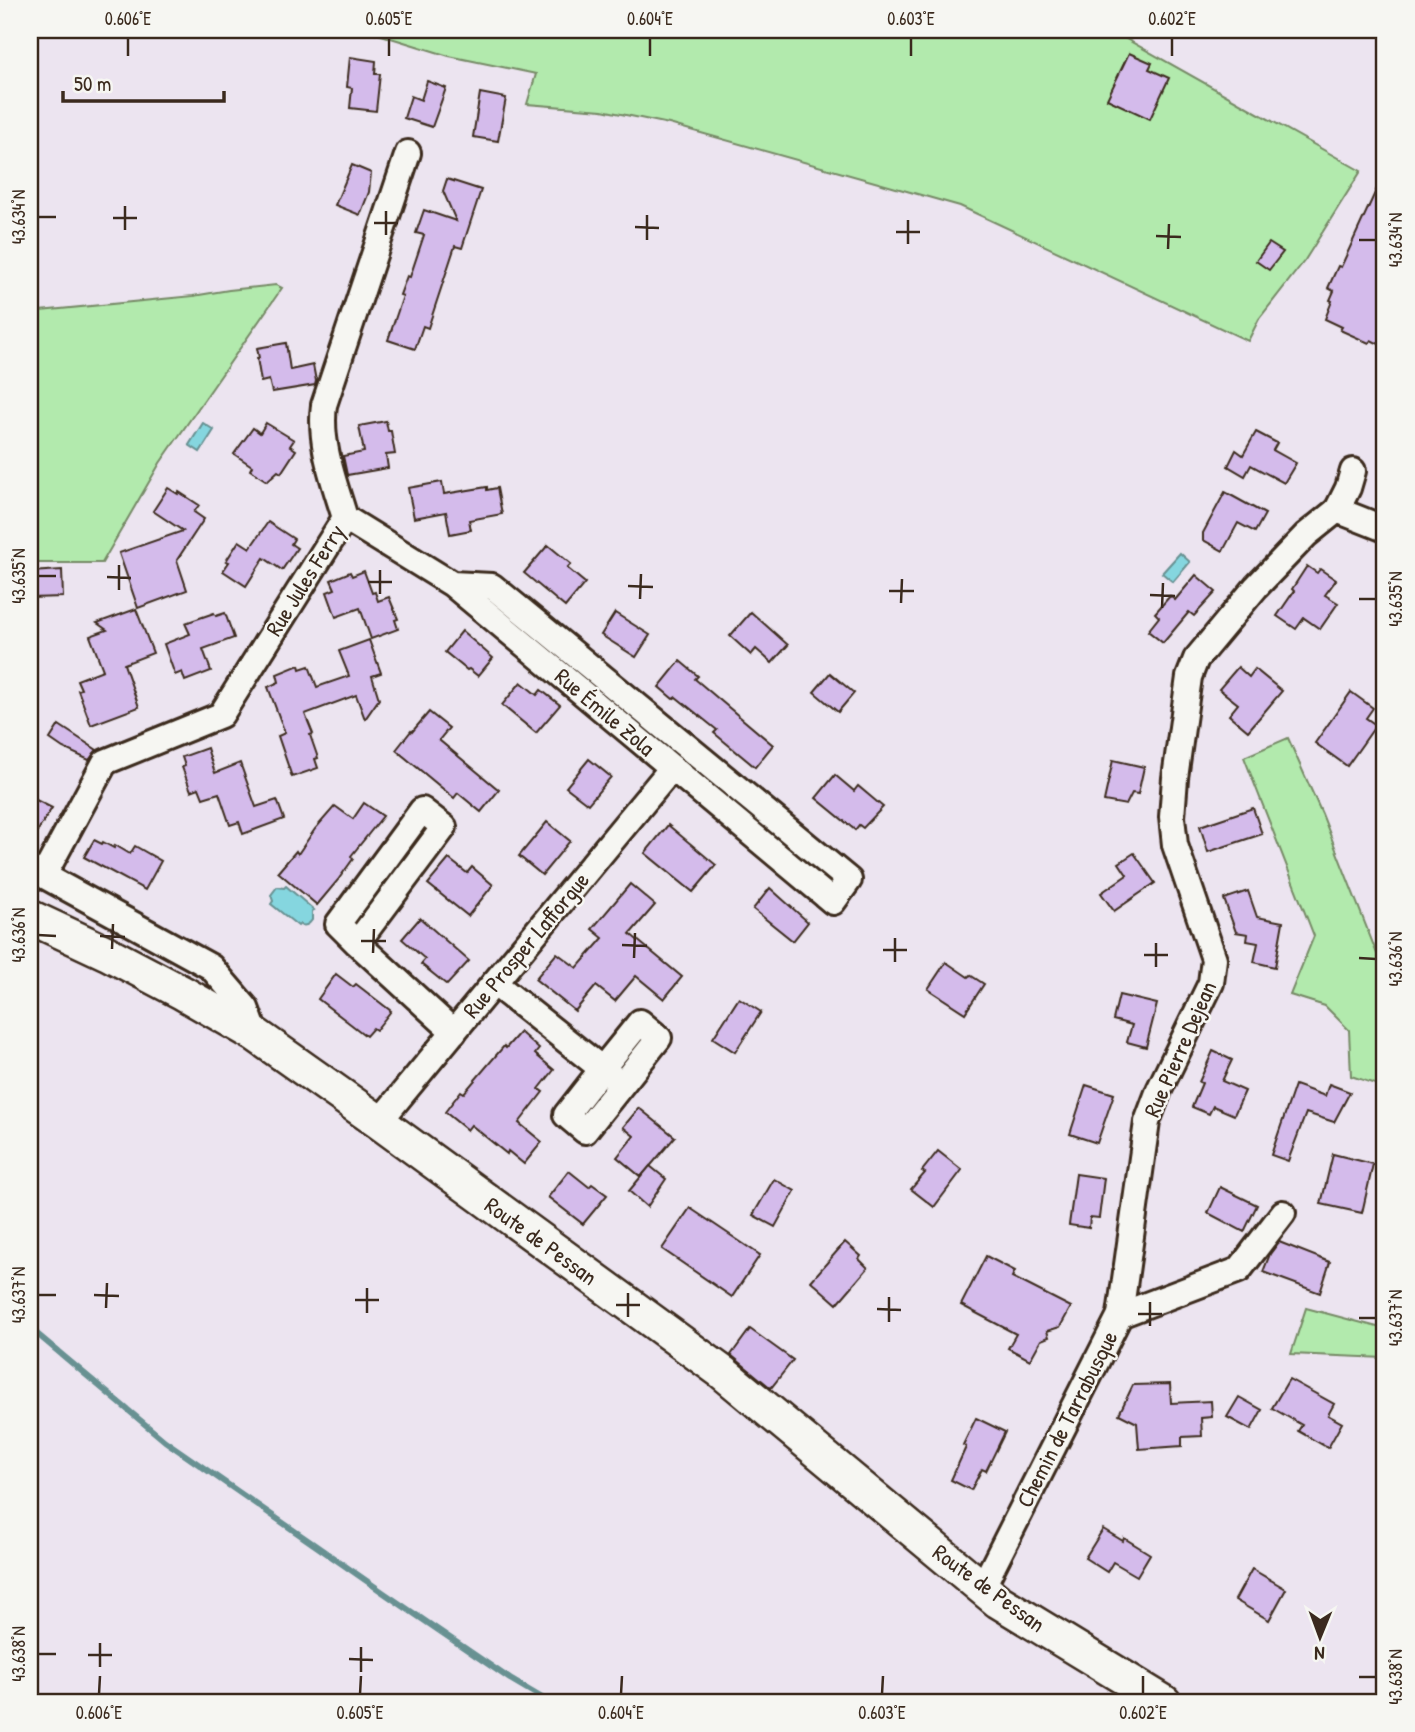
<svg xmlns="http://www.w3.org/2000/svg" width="1415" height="1732" viewBox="0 0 1415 1732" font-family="'Patrick Hand',sans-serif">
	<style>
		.green { fill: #b2eaad; stroke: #768a66; stroke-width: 2 }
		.water { fill: #85d6df; stroke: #679192; stroke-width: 2 }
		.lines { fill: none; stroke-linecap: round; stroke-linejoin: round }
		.stream { stroke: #679192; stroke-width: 6 }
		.building { fill: #d4bbeb; stroke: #3b2a1e; stroke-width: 2 }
		.street-casing { stroke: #3b2a1e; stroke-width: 30 }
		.secondary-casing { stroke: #3b2a1e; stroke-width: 38 }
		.street { stroke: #f6f6f2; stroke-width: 24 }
		.secondary { stroke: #f6f6f2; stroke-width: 33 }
		.ticks { fill: none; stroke: #3b2a1e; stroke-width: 2.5 }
		.labels { text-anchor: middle; stroke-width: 5; stroke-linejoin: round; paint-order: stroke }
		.street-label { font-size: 23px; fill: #3b2a1e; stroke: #f6f6f2 }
		.neatline { fill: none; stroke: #3b2a1e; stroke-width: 2.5 }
		.ticks-label { font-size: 18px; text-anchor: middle; fill: #3b2a1e }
	</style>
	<rect width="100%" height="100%" fill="#ece4f0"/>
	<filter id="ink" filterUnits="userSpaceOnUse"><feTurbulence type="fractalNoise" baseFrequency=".0143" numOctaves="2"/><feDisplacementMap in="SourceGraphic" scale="14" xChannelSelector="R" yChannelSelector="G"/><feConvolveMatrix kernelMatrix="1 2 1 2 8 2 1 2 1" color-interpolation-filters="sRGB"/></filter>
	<g filter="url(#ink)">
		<!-- green -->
		<g class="green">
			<path d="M365,30h739l15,5 242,136 -56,89 -46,59 -11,22 -288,-135 -291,-82 -67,-14 -75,-6 9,-30 -87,-18z"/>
			<path d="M276,285l6,3 -122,175 -58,100h-72v-251l163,-16 36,-6z"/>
			<path d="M1288,738l34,76 57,145 6,8v102l-4,17 -30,-10 -2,-46 -24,-24 -35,-11 24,-59 -70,-179z"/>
			<path d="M1306,1308l79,21v29l-94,-4z"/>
		</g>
		<!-- water -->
		<g class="water">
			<path d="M203,423l11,7 -14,22 -11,-7z"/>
			<path d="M1180,553l10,9 -17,20 -11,-9z"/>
			<path d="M286,886l28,24 -2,1v9c-3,5 -8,7 -12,4l-2,2 -27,-22 2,-3 -2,-6 6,-8 7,1z"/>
		</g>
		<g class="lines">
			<!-- stream -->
			<path class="stream" d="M30,1328l135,113 219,152 126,86 39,23"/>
		</g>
		<!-- building -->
		<g class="building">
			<path d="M1129,53l23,10 -3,6 20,9 -19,41 -43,-20z"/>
			<path d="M350,57l26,4 -1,13h5l-4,37 -26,-3 2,-20 -5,-1z"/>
			<path d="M427,81l19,7 -14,39 -28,-9 7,-22 10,4z"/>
			<path d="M480,93l26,5 -8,43 -25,-4z"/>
			<path d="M352,165l19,8 -2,19 -9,23 -25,-10z"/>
			<path d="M1385,171v176l-14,-7 -2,3 -29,-13 2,-3 -17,-8 7,-18 -2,-1 4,-9 -6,-3 10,-22 3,1z"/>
			<path d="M447,179l34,11 -19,58 -7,-2 -27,82 -5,-2 -8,23 -27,-9 15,-44 -3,-1 7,-19 3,1 14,-42 -8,-2 8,-23 32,11 -13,-30z"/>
			<path d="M1269,243l14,9 -14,18 -13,-9z"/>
			<path d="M286,343l4,27 23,-5 3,16 -1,4 -43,7 -3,-12 -8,2 -4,-24h2l-2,-10z"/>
			<path d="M386,421l2,10h3l4,23 -9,1 2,13 -41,7 -4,-19 21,-4 -5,-26z"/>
			<path d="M266,423l28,17 -4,6 6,4 -15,23 -3,-2 -11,10 -17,-11 2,-4 -18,-12 19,-26 7,5z"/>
			<path d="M1256,432l21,11 -4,7 23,13 -12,20 -33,-18 -6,11 -17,-10 8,-16 7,5z"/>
			<path d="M442,482l2,12 43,-7v3l10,-2 5,26 -33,6 2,10 -21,4 -4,-22 -32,6 -6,-30z"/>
			<path d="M168,488l10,6 1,-2 20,13 -5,7 10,7 -27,41 10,30 -49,18 -19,-55 64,-22 -30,-20z"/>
			<path d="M1225,492l40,22 -10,18 -17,-9 -15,28 -20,-11v-7z"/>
			<path d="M268,522l26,17 -3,5 6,4 -15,22 -18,-12 -18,28 -23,-15 6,-9 -3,-1 13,-20 11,7z"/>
			<path d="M548,545l23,19 -4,4 18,15 -20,24 -41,-34z"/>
			<path d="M1307,566l10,7 3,-4 16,11 -11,15 13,8 -18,26 -16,-11 -8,11 -19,-13 17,-25 -2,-2z"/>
			<path d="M62,570l1,27 -33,1v-26z"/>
			<path d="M364,571l8,22 3,-1 3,9 11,-4 9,22 -3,1 3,9 -27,10 -11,-31 -24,9 -9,-25 8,-3 -4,-9 19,-8 2,4z"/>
			<path d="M1196,575l20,17 -22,24 -5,-4 -26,31 -15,-12 11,-14 -4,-4 15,-17 5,4z"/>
			<path d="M136,609l17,44 -29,11 15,43 -48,18 -13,-35 3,-1 -4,-9 26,-10 -13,-34 17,-6 -10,-7z"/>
			<path d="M751,612l37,33 -16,18 -16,-14 -5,6 -21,-19z"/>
			<path d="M214,613l2,3 9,-3 9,25 -31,11 8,22 -26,10 -3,-9 -7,3 -11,-31 26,-10 -5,-11z"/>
			<path d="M615,613l35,22 -14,22 -35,-22z"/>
			<path d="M462,631l31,27 -15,18 -9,-7 -2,1 -22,-18z"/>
			<path d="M369,640l12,33 -9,3 7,23 -14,20 -9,-24 -51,19 8,20 -3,1 8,23 -3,1 3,9 -26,9 -14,-41 7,-3 -17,-46 11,-5 -2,-8 22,-9 1,4 9,-3 8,21 32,-11 -10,-25z"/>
			<path d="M680,661l18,15 -3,3 78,66 -18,22 -41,-34 3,-3 -41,-33 -3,2 -14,-12z"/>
			<path d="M1238,667l11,10 6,-8 27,22 -34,40 -19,-16 9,-11 -19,-15z"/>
			<path d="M830,673l24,20 -16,19 -24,-20z"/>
			<path d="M521,682l16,13 4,-5 19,15 -24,28 -34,-28z"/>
			<path d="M1351,692l22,16 -7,10 10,7 -29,41 -32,-23z"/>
			<path d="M429,712l20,16 -10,12 60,50 -18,22 -23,-19 -4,5 -58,-48 15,-19 1,1z"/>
			<path d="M59,725l38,25 -8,10 -26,-12 -13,-9z"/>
			<path d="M207,748l8,25 25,-10 16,44 21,-7 7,19 -41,15 -4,-12 -9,3 -11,-32 -16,5 -4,-10 -8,3 -9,-24 3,-1 -3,-9z"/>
			<path d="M589,759l22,18 -23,27 -22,-17z"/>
			<path d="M1113,760l31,7 -6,27 -6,-1 -6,12 -22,-4z"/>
			<path d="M835,775l19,16 4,-5 25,21 -20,21 -4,-3 -4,5 -39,-32z"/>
			<path d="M30,797l22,11 -22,35z"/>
			<path d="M364,803l19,13 -32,40 2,3 -15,21 -21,25 -39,-33 18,-21 2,3 17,-25 20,-23 18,13z"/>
			<path d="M1253,808l9,26 -54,18 -8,-26z"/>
			<path d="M547,822l23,19 -28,34 -23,-19z"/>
			<path d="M668,825l48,40 -23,27 -48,-39z"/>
			<path d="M94,840l8,4 1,-2 11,6 1,-3 15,9 5,-8 26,15 -16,29 -61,-33z"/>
			<path d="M1134,853l21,30 -41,28 -13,-18 26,-18 -8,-12z"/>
			<path d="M449,859l18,14 5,-6 21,18 -25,31 -40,-32z"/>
			<path d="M630,884l25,21 -25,29 52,43 -18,22 -28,-23 -21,25 -19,-15 -21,25 -40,-32 22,-26 20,15 26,-30 -11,-9z"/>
			<path d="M770,888l38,34 -15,19 -40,-32z"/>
			<path d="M1248,891l9,26 26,5 -8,45 -21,-5 4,-19 -11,-2 1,-7 -12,-2 -12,-33z"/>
			<path d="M420,918l49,43 -22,24 -26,-21 4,-5 -23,-20z"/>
			<path d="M946,962l22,15 2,-2 14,9 -19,29 -37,-24z"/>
			<path d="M336,974l17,13 3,-3 35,27 -15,19 -3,-2 -7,8 -48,-37z"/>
			<path d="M1119,995l38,9 -11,43 -19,-5 5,-17 -19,-5z"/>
			<path d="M739,998l22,14 -26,40 -22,-14z"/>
			<path d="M520,1032l19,17 -4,5 19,16 -15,19 4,3 -24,31 23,19 -18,22 -16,-13 -1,3 -36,-29 -4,5 -22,-18 16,-21 3,2 40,-47 2,2z"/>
			<path d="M1213,1051l19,9 -10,21 23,10 -11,24 -21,-9 -4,8 -17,-7 10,-24 -3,-1z"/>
			<path d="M1329,1084l21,8 -16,30 -28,-9 -18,48 -17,-6 24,-70 30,11z"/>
			<path d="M1086,1085l28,9 -17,49 -27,-9z"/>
			<path d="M639,1108l36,29 -34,40 -24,-20 17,-21 -11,-9z"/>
			<path d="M938,1151l24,19 -28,37 -23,-18 14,-16 -3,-2z"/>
			<path d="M1333,1154l40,10 -11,49 -41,-9z"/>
			<path d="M650,1166l16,13 -19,28 -18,-16z"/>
			<path d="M569,1171l20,16 3,-3 15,11 -24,29 -35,-27z"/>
			<path d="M1076,1174l28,4 -5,40 -9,-1 -1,11 -20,-3z"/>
			<path d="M774,1179l21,12 -20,36 -22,-12z"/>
			<path d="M1220,1187l37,18 -13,27 -36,-19z"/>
			<path d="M690,1208l70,47 -28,42 -70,-48z"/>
			<path d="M845,1242l16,14 -2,3 9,9 -31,36 -26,-23z"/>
			<path d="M1279,1242l51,20 -10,31 -57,-21 7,-18z"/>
			<path d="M986,1256l29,15 -3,6 59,30 -11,20 -13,4 2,6 -8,3 -11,20 -22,-12 8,-14 -55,-29z"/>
			<path d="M750,1329l43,31 -22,28 -40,-33z"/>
			<path d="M1289,1379l45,25 -6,11 14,8 -14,25 -30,-17 4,-6 -30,-17z"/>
			<path d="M1170,1384l1,19 40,-2 1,16 -11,1 1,18 -20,1v9l-43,3 -2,-26 -18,-9 14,-29z"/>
			<path d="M1239,1397l23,13 -11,20 -24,-13z"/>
			<path d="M976,1418l29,14 -19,39 -4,-2 -11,21 -20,-10 15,-33 -3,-2z"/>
			<path d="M1103,1529l20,12 1,-3 26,16 -13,22 -24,-14 -6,10 -22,-14z"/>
			<path d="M1252,1569l34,20 -17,31 -34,-20z"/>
		</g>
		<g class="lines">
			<defs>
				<g id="street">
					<path d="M1337,510l11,-22 5,-17"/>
					<path d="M345,518l107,66 381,318 16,-22 -357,-294 -40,-2"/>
					<path d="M30,868l181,99 35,41 10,27"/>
					<path d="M44,875l61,-113 116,-47 124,-197c-11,-37 -26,-74 -21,-113l84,-252"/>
					<path d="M357,943l-19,-19 84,-114 22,17 -87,116 97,89"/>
					<path d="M494,983l108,86 -36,46 19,16 74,-93 -19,-16 -38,47 20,15"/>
					<path d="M379,1122l293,-354"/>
					<path d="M1120,1315l119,-45 44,-57"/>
					<path d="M982,1588l138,-273 27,-193 12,-32 52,-107 3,-24 -39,-114 -3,-28 3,-39 14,-101 7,-18 60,-72 50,-52 31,-25 48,19"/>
				</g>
				<path id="secondary" d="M30,917l77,36 76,40 73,42 123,87 343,250 276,229 166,101"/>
			</defs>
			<!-- street casing -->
			<use href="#street" class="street-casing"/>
			<!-- secondary casing -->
			<use href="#secondary" class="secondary-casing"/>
			<!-- street -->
			<use href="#street" class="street"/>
			<!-- secondary -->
			<use href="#secondary" class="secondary"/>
		</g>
	</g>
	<!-- ticks -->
	<path class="ticks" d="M128,56v-18M389,56v-18M650,56v-18M911,56v-18M1172,56v-18M38,217h18M113,218h24M374,223h24M635,227l24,1M125,230v-24M896,232h24M386,235v-24M1156,236l25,1M647,240v-25M1359,240h17M908,244v-24M1168,249l1,-25M38,576h18M107,577l24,1M368,582h24M628,586l25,1M119,590v-25M889,591h25M380,594v-24M1150,595l25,1M640,599l1,-25M1359,599h17M901,603l1,-24M1162,608l1,-25M38,935l18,1M100,936l25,1M361,941h25M622,945l25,1M112,949l1,-25M883,950h24M373,953l1,-24M1144,955h24M634,958l1,-25M1359,958l17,1M895,962v-24M1156,967v-24M38,1295h18M94,1295l25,1M355,1300h24M616,1305h24M106,1308l1,-25M877,1309l24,1M367,1313v-25M1138,1314h24M628,1317v-24M1359,1318h17M889,1322v-25M1150,1326v-24M38,1654h18M88,1655h24M349,1659l24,1M100,1667v-24M361,1672v-25M1359,1677h17M99,1694l1,-18M360,1694l1,-18M621,1694l1,-18M882,1694l1,-18M1143,1694v-18"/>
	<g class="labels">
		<!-- street labels -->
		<g class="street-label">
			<text transform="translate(305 580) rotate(-58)" y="8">Rue Jules Ferry</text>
			<text transform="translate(605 712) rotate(40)" y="8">Rue Émile Zola</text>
			<text transform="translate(526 945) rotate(-50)" y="8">Rue Prosper Lafforgue</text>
			<text transform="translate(1180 1049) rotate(-66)" y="8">Rue Pierre Dejean</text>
			<text transform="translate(541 1241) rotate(36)" y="8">Route de Pessan</text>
			<text transform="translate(1067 1419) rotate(-63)" y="8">Chemin de Tarrabusque</text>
			<text transform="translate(989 1588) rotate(36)" y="8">Route de Pessan</text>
		</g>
	</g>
	<!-- margin -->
	<rect width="1415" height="1732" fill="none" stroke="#f6f6f2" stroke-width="77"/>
	<!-- north arrow -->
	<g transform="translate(1320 1637) rotate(181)" stroke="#f6f6f2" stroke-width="5" paint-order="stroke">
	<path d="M0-5L12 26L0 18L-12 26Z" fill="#3b2a1e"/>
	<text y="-10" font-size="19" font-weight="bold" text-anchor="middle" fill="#3b2a1e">N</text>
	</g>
	<!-- scale -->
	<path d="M63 91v10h161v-10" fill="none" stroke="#3b2a1e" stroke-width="3.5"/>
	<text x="74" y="91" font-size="21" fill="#3b2a1e" stroke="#f6f6f2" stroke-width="5" paint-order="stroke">50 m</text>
	<rect x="38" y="38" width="1338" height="1656" class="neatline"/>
	<g class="ticks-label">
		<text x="128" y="25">0.606°E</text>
		<text x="389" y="25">0.605°E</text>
		<text x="650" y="25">0.604°E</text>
		<text x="911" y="25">0.603°E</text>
		<text x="1172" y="25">0.602°E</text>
		<text transform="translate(19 217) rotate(-90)" y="6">43.634°N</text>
		<text transform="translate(1396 240) rotate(-90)" y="6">43.634°N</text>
		<text transform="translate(19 576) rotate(-90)" y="6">43.635°N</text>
		<text transform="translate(1396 599) rotate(-90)" y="6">43.635°N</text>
		<text transform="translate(19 935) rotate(-90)" y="6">43.636°N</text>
		<text transform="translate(1396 959) rotate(-90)" y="6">43.636°N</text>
		<text transform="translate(19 1295) rotate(-90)" y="6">43.637°N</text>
		<text transform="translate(1396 1318) rotate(-90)" y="6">43.637°N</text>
		<text transform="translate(19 1654) rotate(-90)" y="6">43.638°N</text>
		<text transform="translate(1396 1677) rotate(-90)" y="6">43.638°N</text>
		<text x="99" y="1719">0.606°E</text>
		<text x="360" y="1719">0.605°E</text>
		<text x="621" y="1719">0.604°E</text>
		<text x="882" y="1719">0.603°E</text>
		<text x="1143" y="1719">0.602°E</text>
	</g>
</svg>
